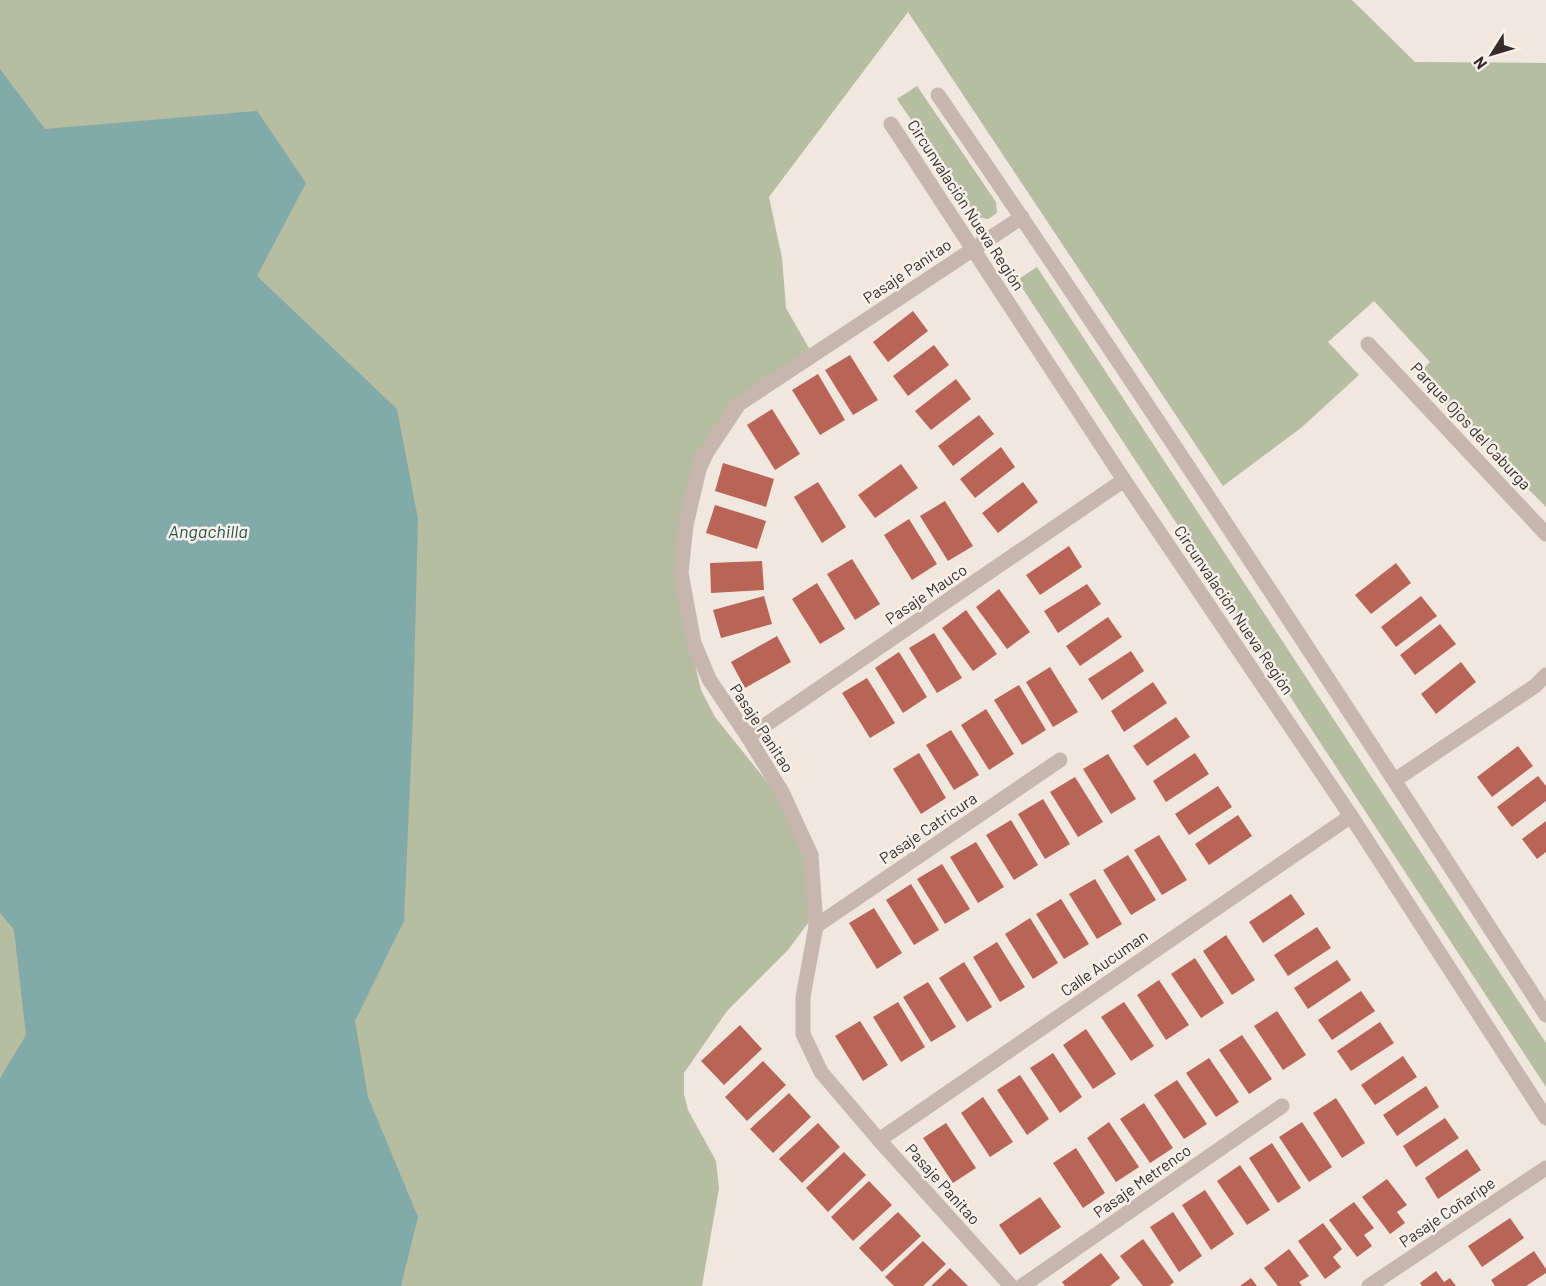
<svg xmlns="http://www.w3.org/2000/svg" width="1546" height="1286" viewBox="0 0 1546 1286" font-family="Barlow,sans-serif">
	<style>
		.green { fill: #b7bda1 }
		.water { fill: #82aaa8 }
		.building { fill: #b86456 }
		.lines { fill: none; stroke-linecap: round; stroke-linejoin: round }
		.street { stroke: #c7b6ad; stroke-width: 15 }
		.labels { text-anchor: middle; stroke-width: 5; stroke-linejoin: round; paint-order: stroke }
		.street-label { font-size: 16px; fill: #362d2a; stroke: #f8f1eb }
		.water-label { font-size: 18px; font-style: italic; fill: #255351; stroke: #f8f1eb }
	</style>
	<rect width="100%" height="100%" fill="#f0e7df"/>
	<!-- green -->
	<g class="green">
		<path d="M0,0h1352l63,62 131,1v444l-130,-131 14,-14 -56,-61 -46,41 31,33 -57,52 -79,59 -315,-474 -139,185 13,61 4,50 28,49 -67,48 -27,37 -18,38 -21,79 9,83 11,48 14,27 73,91 20,45 6,62 -26,35 -61,61 -43,62v21l4,16 28,51 3,27 -17,98h-702z"/>
		<path d="M917,86l79,116 1,11 -9,6 -11,-2 -80,-118z"/>
		<path d="M1037,267l509,776v44l-529,-807z"/>
	</g>
	<!-- water -->
	<path class="water" d="M0,69l45,60 212,-18 49,72 -49,93 140,133 21,110 -5,196 -9,206 -49,100 13,76 50,120 -17,69h-401v-208l26,-43 -12,-105 -14,-17z"/>
	<!-- building -->
	<g class="building">
		<path d="M913,311l15,20 -40,31 -15,-20z"/>
		<path d="M934,345l15,20 -41,31 -15,-20z"/>
		<path d="M850,355l28,45 -25,15 -28,-45z"/>
		<path d="M818,374l27,46 -25,15 -28,-45z"/>
		<path d="M956,379l15,20 -40,31 -16,-19z"/>
		<path d="M772,409l28,45 -25,16 -28,-45z"/>
		<path d="M979,415l15,19 -41,32 -15,-20z"/>
		<path d="M1001,447l14,20 -40,31 -15,-19z"/>
		<path d="M723,463l51,16 -8,28 -51,-16z"/>
		<path d="M901,464l17,24 -43,30 -17,-23z"/>
		<path d="M818,482l28,45 -24,16 -28,-46z"/>
		<path d="M1023,482l15,20 -40,31 -16,-20z"/>
		<path d="M945,501l28,45 -25,15 -28,-45z"/>
		<path d="M715,505l51,16 -9,28 -51,-16z"/>
		<path d="M909,519l28,45 -25,16 -28,-45z"/>
		<path d="M1069,546l13,21 -42,28 -14,-20z"/>
		<path d="M852,559l28,45 -25,16 -28,-46z"/>
		<path d="M762,561l2,29 -53,3 -1,-30z"/>
		<path d="M1396,563l15,20 -40,31 -16,-19z"/>
		<path d="M817,583l28,46 -25,15 -28,-45z"/>
		<path d="M1087,584l14,20 -43,29 -14,-22z"/>
		<path d="M999,589l31,43 -23,17 -31,-42z"/>
		<path d="M764,596l8,28 -51,14 -8,-28z"/>
		<path d="M1421,596l16,20 -41,31 -15,-20z"/>
		<path d="M966,610l31,44 -24,17 -31,-43z"/>
		<path d="M1108,617l14,20 -42,29 -14,-20z"/>
		<path d="M1440,624l16,20 -41,31 -15,-20z"/>
		<path d="M934,633l28,45 -25,15 -28,-45z"/>
		<path d="M777,636l14,26 -46,26 -14,-26z"/>
		<path d="M1131,651l13,20 -42,29 -14,-21z"/>
		<path d="M899,652l28,45 -24,16 -28,-45z"/>
		<path d="M1461,662l15,20 -40,32 -15,-20z"/>
		<path d="M1050,667l28,45 -25,15 -27,-45z"/>
		<path d="M867,678l28,45 -25,15 -28,-45z"/>
		<path d="M1153,682l14,21 -43,29 -13,-21z"/>
		<path d="M1019,685l27,45 -24,15 -28,-45z"/>
		<path d="M986,709l28,45 -25,16 -28,-45z"/>
		<path d="M1176,717l14,20 -43,29 -14,-20z"/>
		<path d="M951,730l28,45 -25,15 -28,-45z"/>
		<path d="M1518,746l15,20 -41,31 -15,-20z"/>
		<path d="M919,753l27,45 -25,16 -28,-45z"/>
		<path d="M1195,753l14,21 -43,28 -13,-21z"/>
		<path d="M1108,754l28,45 -25,15 -28,-45z"/>
		<path d="M1538,776l8,10v15l-34,26 -15,-20z"/>
		<path d="M1075,777l28,45 -25,15 -28,-45z"/>
		<path d="M1218,786l14,21 -43,28 -14,-21z"/>
		<path d="M1043,799l27,45 -25,15 -27,-45z"/>
		<path d="M1238,815l14,21 -43,29 -14,-21z"/>
		<path d="M1011,820l27,45 -24,15 -28,-45z"/>
		<path d="M1546,821v31l-9,7 -15,-20z"/>
		<path d="M1159,835l28,45 -25,15 -28,-45z"/>
		<path d="M976,842l28,45 -26,16 -28,-46z"/>
		<path d="M1128,855l28,45 -25,15 -28,-45z"/>
		<path d="M942,864l28,45 -25,15 -28,-45z"/>
		<path d="M1095,879l27,45 -25,15 -28,-45z"/>
		<path d="M911,884l28,46 -25,15 -28,-45z"/>
		<path d="M1291,894l14,20 -42,29 -14,-21z"/>
		<path d="M1061,899l28,45 -25,15 -28,-45z"/>
		<path d="M874,908l28,45 -25,16 -28,-46z"/>
		<path d="M1030,918l28,45 -25,16 -28,-45z"/>
		<path d="M1317,927l14,21 -43,28 -14,-21z"/>
		<path d="M1226,935l29,45 -23,15 -29,-44z"/>
		<path d="M997,942l28,45 -25,15 -27,-45z"/>
		<path d="M1195,958l29,45 -23,15 -30,-44z"/>
		<path d="M1337,960l14,20 -43,29 -14,-21z"/>
		<path d="M964,962l28,45 -25,15 -28,-44z"/>
		<path d="M1159,980l30,45 -23,15 -29,-45z"/>
		<path d="M928,982l28,45 -25,15 -28,-45z"/>
		<path d="M1361,991l14,20 -43,29 -14,-20z"/>
		<path d="M898,1002l27,45 -24,15 -28,-45z"/>
		<path d="M1124,1002l30,44 -23,15 -30,-44z"/>
		<path d="M1277,1011l29,44 -23,15 -29,-44z"/>
		<path d="M860,1021l28,44 -25,16 -28,-45z"/>
		<path d="M1380,1022l14,21 -43,28 -14,-20z"/>
		<path d="M740,1025l22,24 -38,36 -23,-24z"/>
		<path d="M1086,1029l30,45 -23,15 -30,-44z"/>
		<path d="M1242,1035l30,44 -23,15 -30,-44z"/>
		<path d="M1053,1053l29,44 -22,16 -30,-45z"/>
		<path d="M1403,1056l14,21 -42,28 -14,-20z"/>
		<path d="M1209,1058l30,44 -23,15 -30,-44z"/>
		<path d="M763,1061l23,24 -39,36 -22,-24z"/>
		<path d="M1020,1075l29,44 -22,16 -30,-45z"/>
		<path d="M1177,1080l30,44 -23,15 -30,-44z"/>
		<path d="M1426,1086l13,21 -42,29 -14,-21z"/>
		<path d="M789,1093l22,24 -38,36 -23,-24z"/>
		<path d="M983,1097l30,45 -23,15 -29,-44z"/>
		<path d="M1336,1098l29,45 -23,15 -29,-45z"/>
		<path d="M1144,1103l29,45 -23,15 -30,-44z"/>
		<path d="M1445,1118l14,20 -43,29 -13,-21z"/>
		<path d="M1109,1122l30,45 -23,15 -29,-44z"/>
		<path d="M1302,1122l30,45 -23,15 -30,-45z"/>
		<path d="M818,1123l22,24 -38,36 -23,-24z"/>
		<path d="M946,1123l30,45 -23,15 -30,-45z"/>
		<path d="M1272,1143l29,45 -23,15 -29,-45z"/>
		<path d="M1076,1148l29,45 -22,15 -30,-45z"/>
		<path d="M1467,1149l14,21 -43,29 -13,-21z"/>
		<path d="M844,1152l22,23 -38,37 -22,-24z"/>
		<path d="M1240,1165l30,45 -23,15 -30,-44z"/>
		<path d="M1387,1179l20,26 -10,7 8,11 -15,11 -28,-37z"/>
		<path d="M869,1181l23,24 -39,36 -22,-24z"/>
		<path d="M1205,1190l29,44 -23,16 -29,-45z"/>
		<path d="M1040,1197l21,30 -41,28 -21,-30z"/>
		<path d="M1354,1202l20,26 -10,7 8,11 -15,11 -28,-37z"/>
		<path d="M898,1212l23,24 -39,36 -23,-24z"/>
		<path d="M1173,1212l29,44 -23,16 -29,-45z"/>
		<path d="M1510,1218l14,20 -42,29 -14,-21z"/>
		<path d="M1323,1223l19,26 -9,8 8,10 -16,12 -27,-38z"/>
		<path d="M1143,1239l31,43 -5,4h-26l-23,-30z"/>
		<path d="M923,1241l23,23 -23,22h-29l-9,-9z"/>
		<path d="M1289,1249l20,27 -10,6 3,4h-24l-14,-18z"/>
		<path d="M1534,1251l12,18v4l-20,13h-31l-4,-6z"/>
		<path d="M1101,1253l19,25 -10,8h-45l-3,-4z"/>
		<path d="M950,1268l18,18h-37z"/>
		<path d="M1436,1271l8,11 6,-4 6,8h-34l-2,-3z"/>
		<path d="M1251,1278l6,8h-17z"/>
	</g>
	<g class="lines">
		<!-- street -->
		<g class="street">
			<path d="M938,95c208,303 409,611 608,920"/>
			<path d="M891,124l233,356 227,336 195,302"/>
			<path d="M1368,344l178,190"/>
			<path d="M748,737l376,-257"/>
			<path d="M1395,780l140,-94 11,-11"/>
			<path d="M816,926l244,-166"/>
			<path d="M879,1140l472,-324"/>
			<path d="M1011,1286l-132,-146 -58,-68 -18,-38v-37l13,-71 -5,-71 -29,-63 -34,-55 -39,-58 -15,-36 -13,-70 5,-48 15,-64 38,-57 283,-187"/>
			<path d="M1022,1286l260,-180"/>
			<path d="M1369,1286l177,-118"/>
		</g>
	</g>
	<g class="labels">
		<!-- street labels -->
		<g class="street-label">
			<text transform="translate(966 205) rotate(57)" y="6">Circunvalación Nueva Región</text>
			<text transform="translate(907 271) rotate(-34)" y="6">Pasaje Panitao</text>
			<text transform="translate(1471 426) rotate(47)" y="6">Parque Ojos del Caburga</text>
			<text transform="translate(926 594) rotate(-34)" y="6">Pasaje Mauco</text>
			<text transform="translate(1234 610) rotate(56)" y="6">Circunvalación Nueva Región</text>
			<text transform="translate(762 728) rotate(57)" y="6">Pasaje Panitao</text>
			<text transform="translate(928 828) rotate(-34)" y="6">Pasaje Catricura</text>
			<text transform="translate(1104 963) rotate(-35)" y="6">Calle Aucuman</text>
			<text transform="translate(1142 1181) rotate(-35)" y="6">Pasaje Metrenco</text>
			<text transform="translate(943 1184) rotate(48)" y="6">Pasaje Panitao</text>
			<text transform="translate(1447 1212) rotate(-34)" y="6">Pasaje Coñaripe</text>
		</g>
		<!-- water labels -->
		<g class="water-label">
			<text x="208" y="538">Angachilla</text>
		</g>
	</g>
	<!-- north arrow -->
	<g transform="translate(1492 54) rotate(233)" stroke="#f8f1eb" stroke-width="4.5" paint-order="stroke">
	<path d="M0-4.5L10 22L0 15L-10 22Z" fill="#362d2a"/>
	<text y="-9" font-size="16" font-weight="bold" text-anchor="middle" fill="#362d2a">N</text>
	</g>
</svg>
